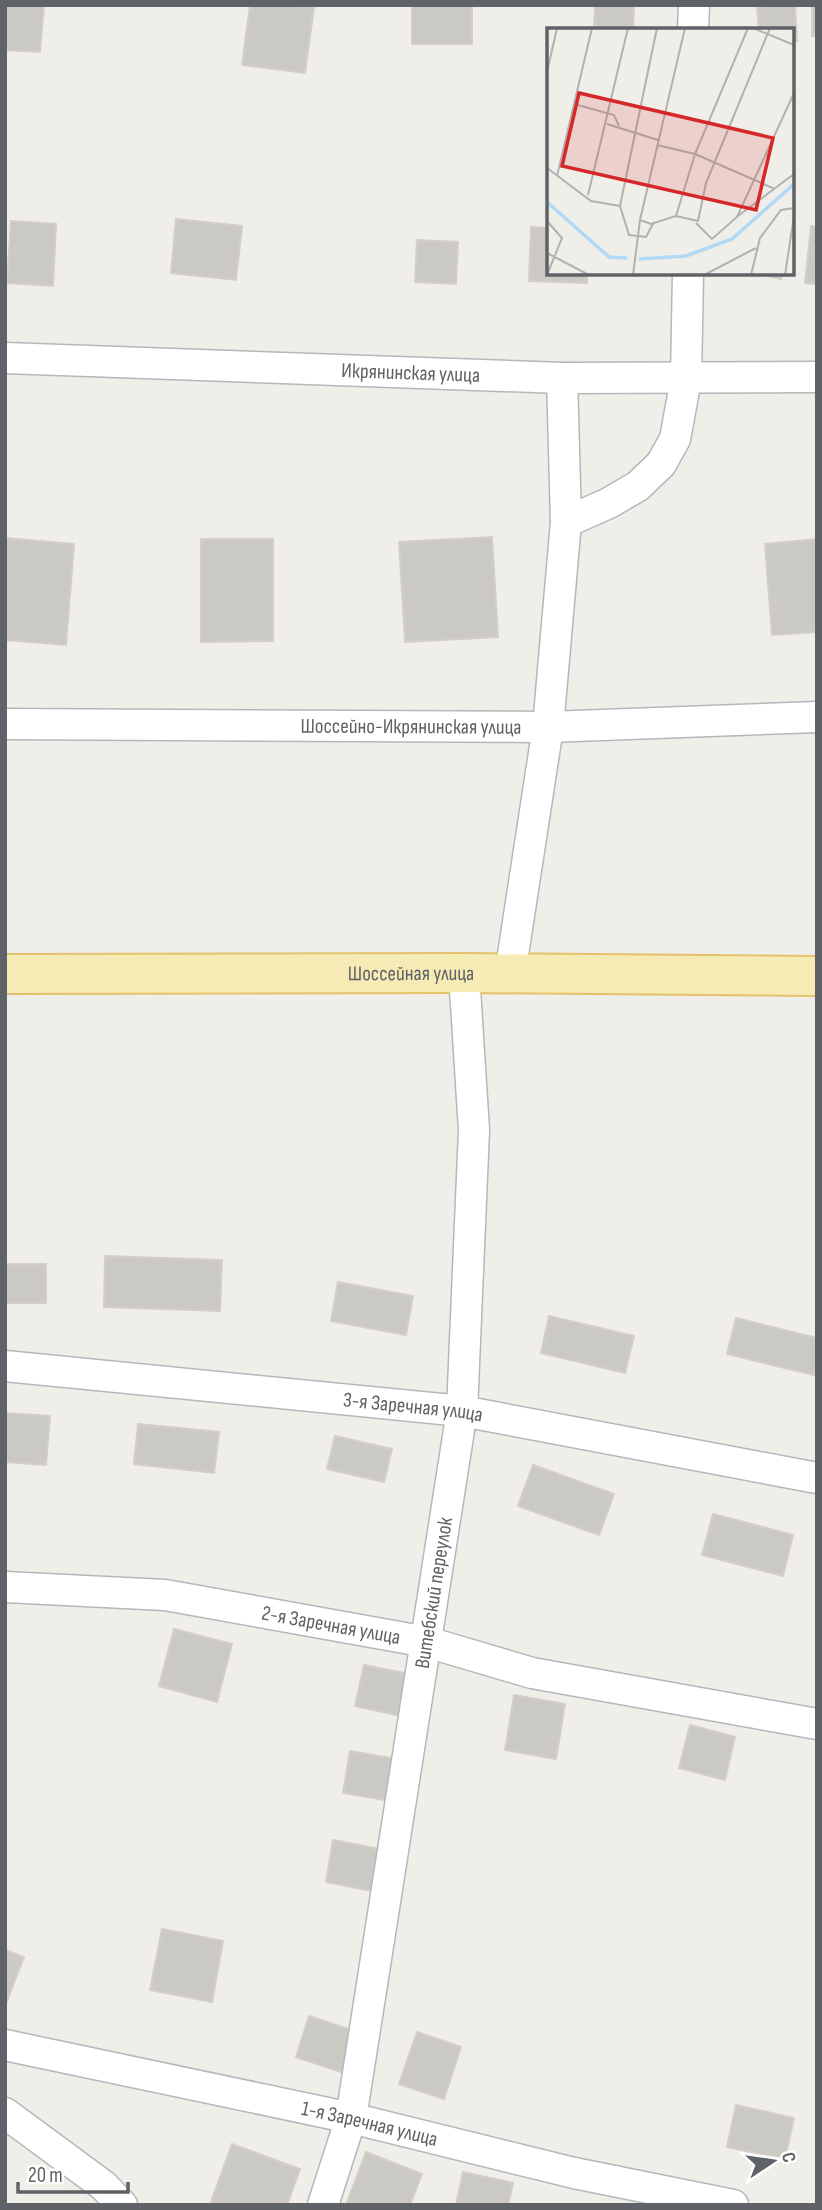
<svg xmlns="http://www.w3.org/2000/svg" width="822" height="2210" viewBox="0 0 822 2210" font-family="'Sofia Sans Condensed',sans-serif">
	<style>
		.building { fill: #cbc9c4; stroke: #d3cfc7; stroke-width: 2 }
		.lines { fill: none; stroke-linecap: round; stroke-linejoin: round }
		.street-casing { stroke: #b5b7ba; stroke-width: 33 }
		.primary-casing { stroke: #e3c16d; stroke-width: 42 }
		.street { stroke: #fff; stroke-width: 30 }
		.primary { stroke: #f7ebb5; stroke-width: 38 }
		.labels { text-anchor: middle; stroke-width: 5; stroke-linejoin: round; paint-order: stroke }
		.street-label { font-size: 21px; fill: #5f6266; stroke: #fff }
		.inset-river { fill: none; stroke: #b1d9f6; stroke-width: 3.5 }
		.inset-road { fill: none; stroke: #b1b2b0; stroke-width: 2 }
		.view { fill: #d62828; fill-opacity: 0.15; stroke: #d62828; stroke-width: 3.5 }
		.inset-edge { fill: none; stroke: #5f6266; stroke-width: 3.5 }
	</style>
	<rect width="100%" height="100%" fill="#efeee8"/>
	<!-- building -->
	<g class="building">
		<path d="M5,5h39l-4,47 -35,-2z"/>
		<path d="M250,5l64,2 -9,66 -63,-8z"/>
		<rect x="412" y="5" width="60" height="39"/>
		<path d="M595,5h39l-1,23 -39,-2z"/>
		<path d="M795,5l2,36 -5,1v-12h-33l-2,-23z"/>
		<rect x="812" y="5" width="5" height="31"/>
		<path d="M176,219l66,7 -6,54 -65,-7z"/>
		<path d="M11,221l45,3 -3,62 -46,-3z"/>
		<path d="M811,226l6,1v57l-12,-1z"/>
		<path d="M531,227l18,1v45h38v10l-58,-2z"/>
		<path d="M417,240l41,2 -2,42 -41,-2z"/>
		<path d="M755,273h28l-2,6z"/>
		<path d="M492,537l6,100 -93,5 -6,-100z"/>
		<path d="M5,538l69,6 -8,101 -61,-5z"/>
		<path d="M201,539h72v102l-72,1z"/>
		<path d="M817,539v93l-45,3 -7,-91z"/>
		<path d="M105,1256l117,4 -2,51 -116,-4z"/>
		<rect x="5" y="1264" width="41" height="39"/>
		<path d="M338,1282l75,14 -7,39 -75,-14z"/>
		<path d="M549,1316l85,20 -9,37 -84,-20z"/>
		<path d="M736,1318l81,20v25l-3,12 -87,-21z"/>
		<path d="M5,1413l45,3 -4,49 -41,-3z"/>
		<path d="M138,1424l81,8 -5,41 -80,-9z"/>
		<path d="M335,1436l57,13 -8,33 -57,-13z"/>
		<path d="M533,1465l81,29 -15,41 -81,-29z"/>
		<path d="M713,1514l80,21 -10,41 -81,-21z"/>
		<path d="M174,1629l58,15 -15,58 -58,-16z"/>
		<path d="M364,1665l46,9 -9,42 -46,-10z"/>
		<path d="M514,1695l51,9 -9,55 -51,-9z"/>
		<path d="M690,1725l45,12 -10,43 -46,-12z"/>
		<path d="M350,1751l47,8 -6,42 -48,-8z"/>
		<path d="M333,1840l52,10 -8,42 -51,-10z"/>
		<path d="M162,1929l61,12 -11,61 -62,-12z"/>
		<path d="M5,1950l19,7 -19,49z"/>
		<path d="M309,2016l45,15 -13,41 -45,-15z"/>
		<path d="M417,2032l44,15 -17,52 -45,-15z"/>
		<path d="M736,2105l58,13 -9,41 -58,-12z"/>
		<path d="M232,2144l68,25 -13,36h-70l-6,-3z"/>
		<path d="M366,2152l56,22 -12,31h-64z"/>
		<path d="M463,2172l50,11 -5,22h-52z"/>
	</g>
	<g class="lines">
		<defs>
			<g id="street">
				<path d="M693,30l1,-25"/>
				<path id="s1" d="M5,358l557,20 255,-1"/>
				<path d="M566,522l43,-19 29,-17 23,-22 14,-25 11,-60 2,-106"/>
				<path id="s2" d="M5,724l543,3 269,-10"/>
				<path d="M510,974l38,-247 18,-205 -4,-144"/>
				<path id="s3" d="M5,1366l457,45 355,67"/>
				<path id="s4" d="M5,1587l160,8 262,47 105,31 285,51"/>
				<path id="s5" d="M5,2045l346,73 223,55 159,32"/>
				<path d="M5,2113l99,73 18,19"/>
				<path id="s6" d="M323,2205l28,-87 111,-707 12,-281 -10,-157"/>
			</g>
			<g id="primary">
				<path id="s7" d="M5,974l459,-1 353,3"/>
			</g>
		</defs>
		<!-- street casing -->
		<use href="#street" class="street-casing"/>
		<!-- primary casing -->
		<use href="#primary" class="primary-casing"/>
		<!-- street -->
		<use href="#street" class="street"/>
		<!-- primary -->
		<use href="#primary" class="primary"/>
	</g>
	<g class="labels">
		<!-- street labels -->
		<g class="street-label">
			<text dy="7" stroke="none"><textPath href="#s1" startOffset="406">Икрянинская улица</textPath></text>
			<text dy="7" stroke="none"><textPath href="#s2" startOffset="406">Шоссейно-Икрянинская улица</textPath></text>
			<text dy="7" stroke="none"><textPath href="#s7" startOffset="406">Шоссейная улица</textPath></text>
			<text dy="7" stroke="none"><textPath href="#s3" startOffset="410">3-я Заречная улица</textPath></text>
			<text dy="7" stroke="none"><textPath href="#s6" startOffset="623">Витебский переулок</textPath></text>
			<text dy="7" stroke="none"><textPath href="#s4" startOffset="329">2-я Заречная улица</textPath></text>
			<text dy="7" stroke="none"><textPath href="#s5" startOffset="373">1-я Заречная улица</textPath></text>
		</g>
	</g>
	<!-- overview -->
	<g transform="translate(547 28)">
		<rect width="247" height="247" fill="#efeee8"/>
		<path class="inset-river" d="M0,174l62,55 18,1M92,231l47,-3 46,-17 62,-55"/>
		<path class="inset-road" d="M206,0l41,17M0,44l10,-44M27,76l40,11 5,11M60,96l51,16M110,117l38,9 80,35M0,140l44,33 29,5M10,148l35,-148M41,167l40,-167M129,188l22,5 8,-38 64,-155M191,188l56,-42M93,192l11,4 25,-8 19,-62 53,-126M0,193l15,17 -15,37M107,194l-8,15 -17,-2 -9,-29 37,-178M149,195l16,16 25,-22 57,-124M0,225l42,22M86,247l7,-55 45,-192M157,247l52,-27M204,247l9,-37 21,-28 13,-2M238,247l9,-59"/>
		<path class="view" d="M32,65l194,45 -17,72 -194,-44z"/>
		<rect width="247" height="247" class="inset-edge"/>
	</g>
	<!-- border -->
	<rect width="822" height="2210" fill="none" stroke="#5f6266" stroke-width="14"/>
	<!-- north arrow -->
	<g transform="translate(773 2161) rotate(77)" stroke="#ffffff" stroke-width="5" paint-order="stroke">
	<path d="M0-5L12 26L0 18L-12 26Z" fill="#5f6266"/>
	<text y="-10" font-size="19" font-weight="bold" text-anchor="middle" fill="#5f6266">С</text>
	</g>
	<!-- scale -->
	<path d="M18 2182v10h110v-10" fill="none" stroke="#5f6266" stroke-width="3.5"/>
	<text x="28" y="2182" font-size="21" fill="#5f6266" stroke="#ffffff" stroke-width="5" paint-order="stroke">20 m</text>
</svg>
